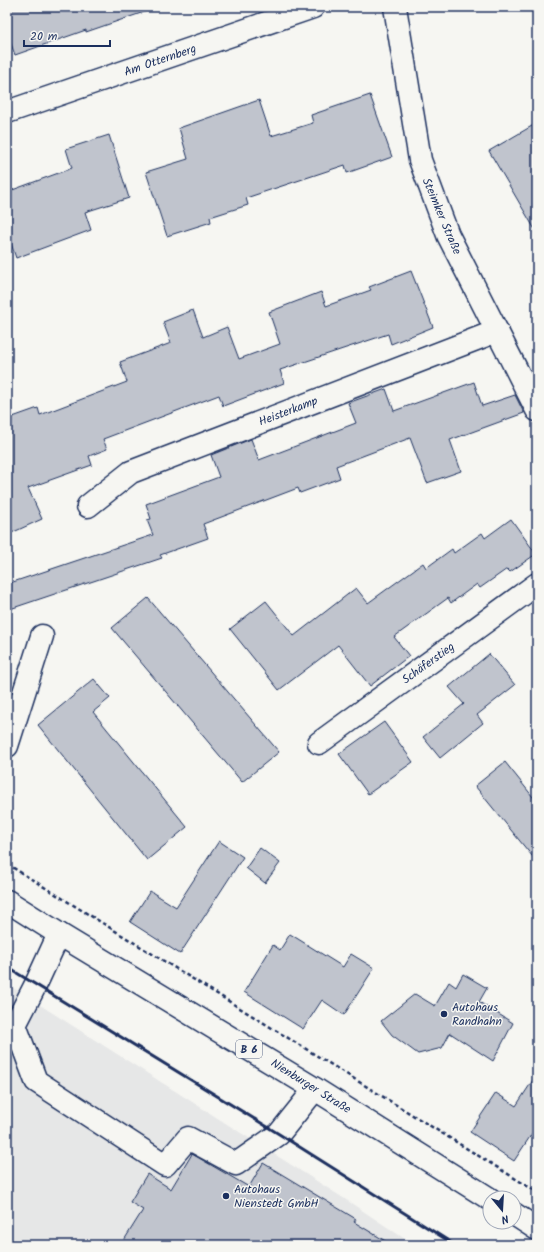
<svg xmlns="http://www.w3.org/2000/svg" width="544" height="1252" viewBox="0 0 544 1252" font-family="Kalam,sans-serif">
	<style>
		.built { fill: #e6e7e7 }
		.building { fill: #c0c4cd; stroke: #1b2f5e }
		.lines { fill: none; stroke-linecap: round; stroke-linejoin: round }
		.minor-casing { stroke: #1b2f5e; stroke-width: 25 }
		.major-casing { stroke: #1b2f5e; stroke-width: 25 }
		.path { stroke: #1b2f5e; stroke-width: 2.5; stroke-dasharray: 4 3; stroke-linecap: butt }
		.minor { stroke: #f6f6f2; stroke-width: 22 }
		.major { stroke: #f6f6f2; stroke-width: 22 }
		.rail { stroke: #1b2f5e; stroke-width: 3 }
		.poi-dot { fill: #1b2f5e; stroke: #f6f6f2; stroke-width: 1.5 }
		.labels { text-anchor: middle; stroke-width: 3; stroke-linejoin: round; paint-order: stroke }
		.shield { fill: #f6f6f2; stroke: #5d6b8a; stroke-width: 1 }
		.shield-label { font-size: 11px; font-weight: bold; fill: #1b2f5e }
		.street-label { font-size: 12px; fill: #1b2f5e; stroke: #f6f6f2 }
		.poi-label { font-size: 12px; fill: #1b2f5e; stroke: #f6f6f2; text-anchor: start }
	</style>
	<rect width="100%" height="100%" fill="#f6f6f2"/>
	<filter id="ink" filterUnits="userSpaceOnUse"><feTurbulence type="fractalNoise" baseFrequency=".025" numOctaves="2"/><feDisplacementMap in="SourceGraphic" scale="8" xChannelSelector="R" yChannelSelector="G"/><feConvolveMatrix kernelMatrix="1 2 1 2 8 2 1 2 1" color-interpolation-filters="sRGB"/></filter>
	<g filter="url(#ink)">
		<!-- built -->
		<path class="built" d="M7,984l341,217 66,44h-407z"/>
		<!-- building -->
		<g class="building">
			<path d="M7,7h140v4l-61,21v-2l-71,25 -8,-22z"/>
			<path d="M370,95l22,62 -45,16 -2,-8 -99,33 2,7 -38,12 1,5 -44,14 -21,-64 42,-13 -9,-31 80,-28 12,36 42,-13 -2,-8z"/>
			<path d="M537,123v110l-48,-82z"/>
			<path d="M109,135l20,63 -44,14 6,18 -75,28 -9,-26v-40l65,-24 -6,-19z"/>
			<path d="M411,271l22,56 -42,17 -3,-10 -108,36 4,13 -61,23 -4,-11 -116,44 4,10 -18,7 3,9 -64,23 14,31 -35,16v-116l31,-11 2,7 87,-33 -7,-20 51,-19 -8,-21 30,-12 10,27 24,-10 12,32 41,-15 -11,-32 52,-20 5,14 45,-16 -2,-3z"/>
			<path d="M474,382l8,24 33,-11 9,18 -74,27 11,31 -34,12 -17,-45 -74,28 4,12 -40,15 -2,-5 -95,36 5,14 -48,17 2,3 -155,52v-26l146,-49 -6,-15 4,-1 -5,-15 73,-27 -8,-22 40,-16 8,21 97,-37 -8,-20 38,-14 8,22z"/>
			<path d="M511,519l25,35 -26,18 -3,-3 -27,19 -3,-4 -26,19 -3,-5 -54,39 15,19 -39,30 -32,-41 -59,45 -49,-61 36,-28 28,35 62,-48 12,15 55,-40 3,5 26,-19 2,4 28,-20 3,5z"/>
			<path d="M148,598l131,154 -37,30 -130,-154z"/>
			<path d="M489,654l26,31 -38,30 6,8 -43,35 -17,-21 41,-33 -15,-17z"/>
			<path d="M94,679l16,19 -17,14 94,115 -40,33 -109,-135z"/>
			<path d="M384,722l29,40 -45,32 -29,-40z"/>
			<path d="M505,762l32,40v60l-62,-76z"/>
			<path d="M219,841l24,16 -63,97 -50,-32 20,-31 26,16z"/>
			<path d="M260,848l20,15 -15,20 -19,-15z"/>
			<path d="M290,934l53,33 8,-13 23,14 -30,47 -22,-15 -19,29 -59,-37 29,-47 7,5z"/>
			<path d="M463,974l24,14 -8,14 34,21 -20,38 -43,-28 -8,15 -24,6 -26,-19 -11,-14 34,-27 20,12 14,-24 7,5z"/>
			<path d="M537,1074v52l-23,35 -44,-29 26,-39 20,13z"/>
			<path d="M192,1154l57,33 14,-24 93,56 -2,3 38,23h-271l22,-35 -13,-8 17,-28 24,15z"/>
		</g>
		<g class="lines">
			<defs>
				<g id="minor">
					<path d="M395,7l25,153 28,75 89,175"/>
					<path d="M7,112l306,-105"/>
					<path d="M88,506l43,-34 366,-141"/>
					<path d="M319,743l218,-159"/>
					<path d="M7,746l35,-110"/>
					<path d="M59,934l-23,50 -21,41 21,56 129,84 23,-27 48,26 43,-30 36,-45"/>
				</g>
				<g id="major">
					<path d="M7,901l52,33 256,155 175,110"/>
					<path d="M514,1214l23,15"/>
				</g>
			</defs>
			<!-- minor casing -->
			<use href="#minor" class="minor-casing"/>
			<!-- major casing -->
			<use href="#major" class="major-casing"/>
			<!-- path -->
			<path class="path" d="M7,864l530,328"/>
			<!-- minor -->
			<use href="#minor" class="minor"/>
			<!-- major -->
			<use href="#major" class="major"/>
			<!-- rail -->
			<path class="rail" d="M7,967l272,167 176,111"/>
		</g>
	</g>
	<!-- markers -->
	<g class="poi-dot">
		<circle cx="444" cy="1014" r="4"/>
		<circle cx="226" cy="1196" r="4"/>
	</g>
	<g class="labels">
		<!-- shield labels -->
		<rect class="shield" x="236" y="1040" width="26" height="18" rx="3"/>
		<g class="shield-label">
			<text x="249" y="1053">B 6</text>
		</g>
		<!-- street labels -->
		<g class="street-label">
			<text transform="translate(160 60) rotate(-19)" y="4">Am Otternberg</text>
			<text transform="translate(442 216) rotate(67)" y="4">Steimker Straße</text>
			<text transform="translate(288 411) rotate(-21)" y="4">Heisterkamp</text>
			<text transform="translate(428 663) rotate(-36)" y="4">Schäferstieg</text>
			<text transform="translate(311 1086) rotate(32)" y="4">Nienburger Straße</text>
		</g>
		<!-- poi labels -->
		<g class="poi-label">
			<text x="452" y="1011">Autohaus<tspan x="452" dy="14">Randhahn</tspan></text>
			<text x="234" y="1193">Autohaus<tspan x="234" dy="14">Nienstedt GmbH</tspan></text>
		</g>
	</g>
	<!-- margin -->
	<rect width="544" height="1252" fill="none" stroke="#f6f6f2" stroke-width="24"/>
	<rect x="12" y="12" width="520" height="1228" fill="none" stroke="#1b2f5e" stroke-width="1.5" filter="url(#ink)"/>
	<!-- north arrow -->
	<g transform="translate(502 1210) rotate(162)"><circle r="19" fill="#f6f6f2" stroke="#9ea6b7"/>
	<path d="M0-3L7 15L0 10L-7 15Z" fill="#1b2f5e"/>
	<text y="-6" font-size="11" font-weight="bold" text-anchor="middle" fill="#1b2f5e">N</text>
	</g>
	<!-- scale -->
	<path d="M24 40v6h86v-6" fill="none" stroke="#1b2f5e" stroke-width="2"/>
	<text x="30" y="40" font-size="12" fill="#1b2f5e" stroke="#f6f6f2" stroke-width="3" paint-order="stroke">20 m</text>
</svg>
